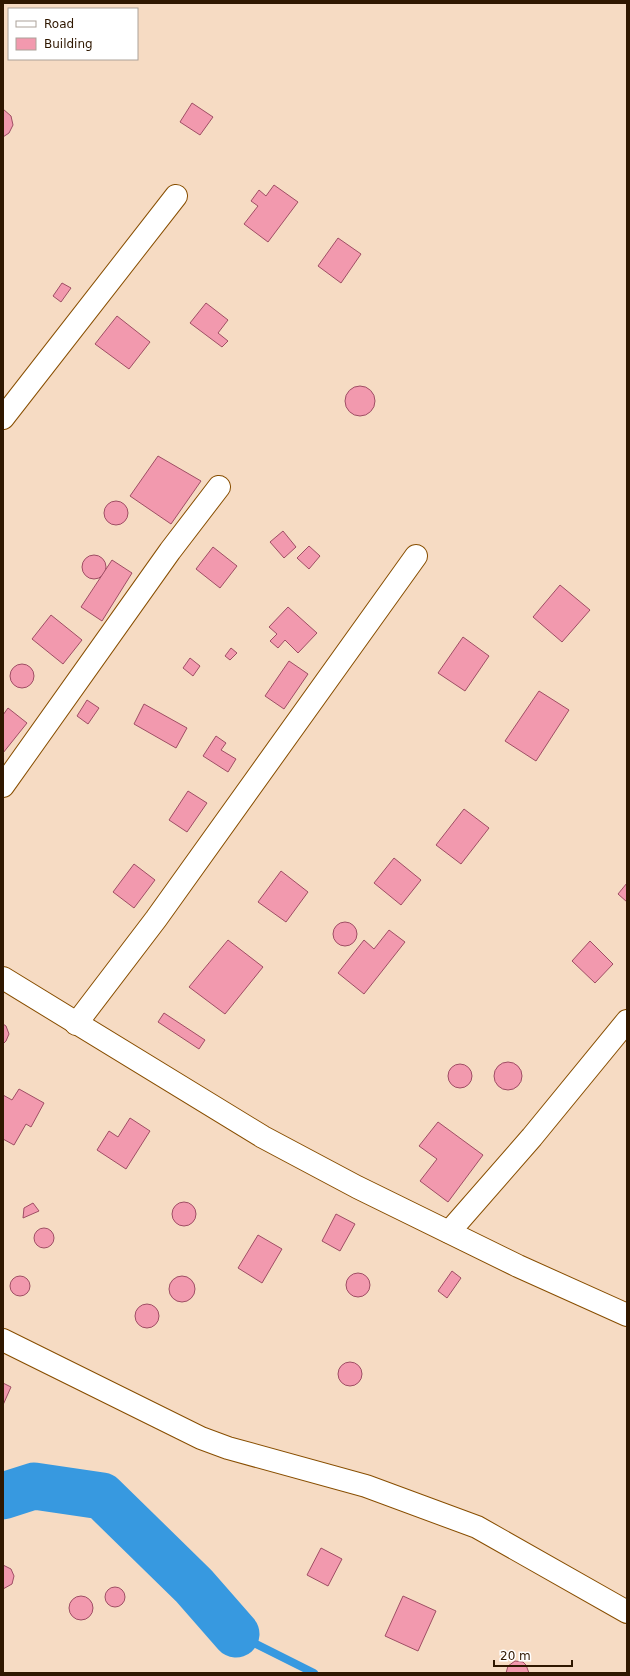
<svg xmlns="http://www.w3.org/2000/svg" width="630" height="1676" viewBox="0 0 630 1676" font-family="'DejaVu Sans',sans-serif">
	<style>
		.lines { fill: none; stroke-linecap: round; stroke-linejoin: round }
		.stream { stroke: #3799e0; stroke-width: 8 }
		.river { stroke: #3799e0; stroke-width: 47 }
		.building { fill: #f299ae; stroke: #9f4e64 }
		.street-casing { stroke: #884e00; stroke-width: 24 }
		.street { stroke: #fff; stroke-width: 22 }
	</style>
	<rect width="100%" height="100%" fill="#f6dbc3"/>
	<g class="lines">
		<!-- stream -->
		<path class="stream" d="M236,1634l78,39"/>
		<!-- river -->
		<path class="river" d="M3,1496l31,-10 68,10 92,90 42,48"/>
	</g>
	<!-- building -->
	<g class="building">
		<path d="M192,103l21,14 -13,18 -20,-13z"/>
		<path d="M3,109l8,7 2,9 -4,8 -6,4z"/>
		<path d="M274,185l24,17 -30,40 -24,-18 14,-18 -7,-5 8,-11 7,6z"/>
		<path d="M338,238l23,16 -20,29 -23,-17z"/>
		<path d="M62,283l9,5 -10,14 -8,-6z"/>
		<path d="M206,303l22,17 -10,13 10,8 -6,6 -32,-24z"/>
		<path d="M117,316l33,26 -21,27 -34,-25z"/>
		<circle cx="360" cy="401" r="15"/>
		<path d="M158,456l43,25 -30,43 -41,-28z"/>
		<circle cx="116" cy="513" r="12"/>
		<path d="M283,531l13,16 -12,11 -14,-16z"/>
		<path d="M309,546l11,10 -11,13 -12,-11z"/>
		<path d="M213,547l24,19 -17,22 -24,-19z"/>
		<circle cx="94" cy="567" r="12"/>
		<path d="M112,560l20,13 -30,48 -21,-14z"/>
		<path d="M560,585l30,25 -28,32 -29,-25z"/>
		<path d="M288,607l29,26 -19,20 -13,-13 -7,8 -8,-7 7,-7 -8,-7z"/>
		<path d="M51,615l31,25 -19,24 -31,-25z"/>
		<path d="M463,637l26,19 -24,35 -27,-18z"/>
		<path d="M231,648l6,5 -7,7 -5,-4z"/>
		<path d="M190,658l10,8 -7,10 -10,-8z"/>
		<path d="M289,661l19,13 -24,35 -19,-13z"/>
		<circle cx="22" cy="676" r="12"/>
		<path d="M539,691l30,19 -33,51 -31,-20z"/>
		<path d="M87,700l12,8 -11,16 -11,-8z"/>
		<path d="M144,704l43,24 -11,20 -42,-24z"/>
		<path d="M8,708l19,15 -24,30v-38z"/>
		<path d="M216,736l10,7 -5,7 15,9 -8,13 -25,-16z"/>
		<path d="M188,791l19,12 -20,29 -18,-12z"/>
		<path d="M464,809l25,19 -28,36 -25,-19z"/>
		<path d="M394,858l27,22 -20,25 -27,-22z"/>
		<path d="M134,864l21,16 -21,28 -21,-16z"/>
		<path d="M281,871l27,21 -22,30 -28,-20z"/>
		<path d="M627,883v19l-9,-8z"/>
		<circle cx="345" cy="934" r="12"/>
		<path d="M389,930l16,12 -41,52 -26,-21 26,-33 10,9z"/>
		<path d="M228,940l35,27 -38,47 -36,-27z"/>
		<path d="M590,941l23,23 -18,19 -23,-22z"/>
		<path d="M164,1013l41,27 -6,9 -41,-27z"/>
		<path d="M3,1024l3,2 3,8 -3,7 -3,3z"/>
		<circle cx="508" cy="1076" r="14"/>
		<circle cx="460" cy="1076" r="12"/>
		<path d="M19,1089l25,14 -13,24 -5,-3 -12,21 -11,-6v-44l9,5z"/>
		<path d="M130,1118l20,13 -24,38 -29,-19 12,-19 9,6z"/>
		<path d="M438,1122l45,33 -35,47 -28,-21 17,-22 -18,-13z"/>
		<circle cx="184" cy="1214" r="12"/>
		<path d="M33,1203l6,8 -16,7 1,-10z"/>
		<path d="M336,1214l19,10 -15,27 -18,-10z"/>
		<circle cx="44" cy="1238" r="10"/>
		<path d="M258,1235l24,14 -20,34 -24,-15z"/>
		<path d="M452,1271l9,7 -14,20 -9,-7z"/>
		<circle cx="358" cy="1285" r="12"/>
		<circle cx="20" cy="1286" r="10"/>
		<circle cx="182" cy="1289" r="13"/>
		<circle cx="147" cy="1316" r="12"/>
		<circle cx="350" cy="1374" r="12"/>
		<path d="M3,1383l8,4 -8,18z"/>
		<path d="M321,1548l21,11 -14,27 -21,-11z"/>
		<path d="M3,1565l8,4 3,7 -2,8 -9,5z"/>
		<circle cx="115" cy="1597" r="10"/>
		<path d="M403,1596l33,15 -18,40 -33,-15z"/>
		<circle cx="81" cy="1608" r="12"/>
		<path d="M515,1661l8,1 3,3 3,8h-23l2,-7z"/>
	</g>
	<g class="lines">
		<defs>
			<g id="street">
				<path d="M3,418l173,-222"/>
				<path d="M3,786l167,-235 49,-64"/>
				<path d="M3,978l260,159 94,50 161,79 109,49"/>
				<path d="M76,1024l80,-105 260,-363"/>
				<path d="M449,1232l83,-95 95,-116"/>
				<path d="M3,1340l198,98 27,10 138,38 111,41 150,85"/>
			</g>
		</defs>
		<!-- street casing -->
		<use href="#street" class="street-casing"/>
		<!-- street -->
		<use href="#street" class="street"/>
	</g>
	<!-- border -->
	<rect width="630" height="1676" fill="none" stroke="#2f1700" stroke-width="8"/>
	<!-- legend -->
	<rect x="8" y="8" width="130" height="52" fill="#ffffff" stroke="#aca299"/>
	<rect x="16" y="21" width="20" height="6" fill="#ffffff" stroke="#aca299"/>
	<text x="44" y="28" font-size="12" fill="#2f1700">Road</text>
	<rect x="16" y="38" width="20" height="12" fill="#f299ae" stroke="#aca299"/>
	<text x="44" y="48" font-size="12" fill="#2f1700">Building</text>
	<!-- scale -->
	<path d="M494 1660v6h78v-6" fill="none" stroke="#2f1700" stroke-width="2"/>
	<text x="500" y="1660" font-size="12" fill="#2f1700" stroke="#ffffff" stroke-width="3" paint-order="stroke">20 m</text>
</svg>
